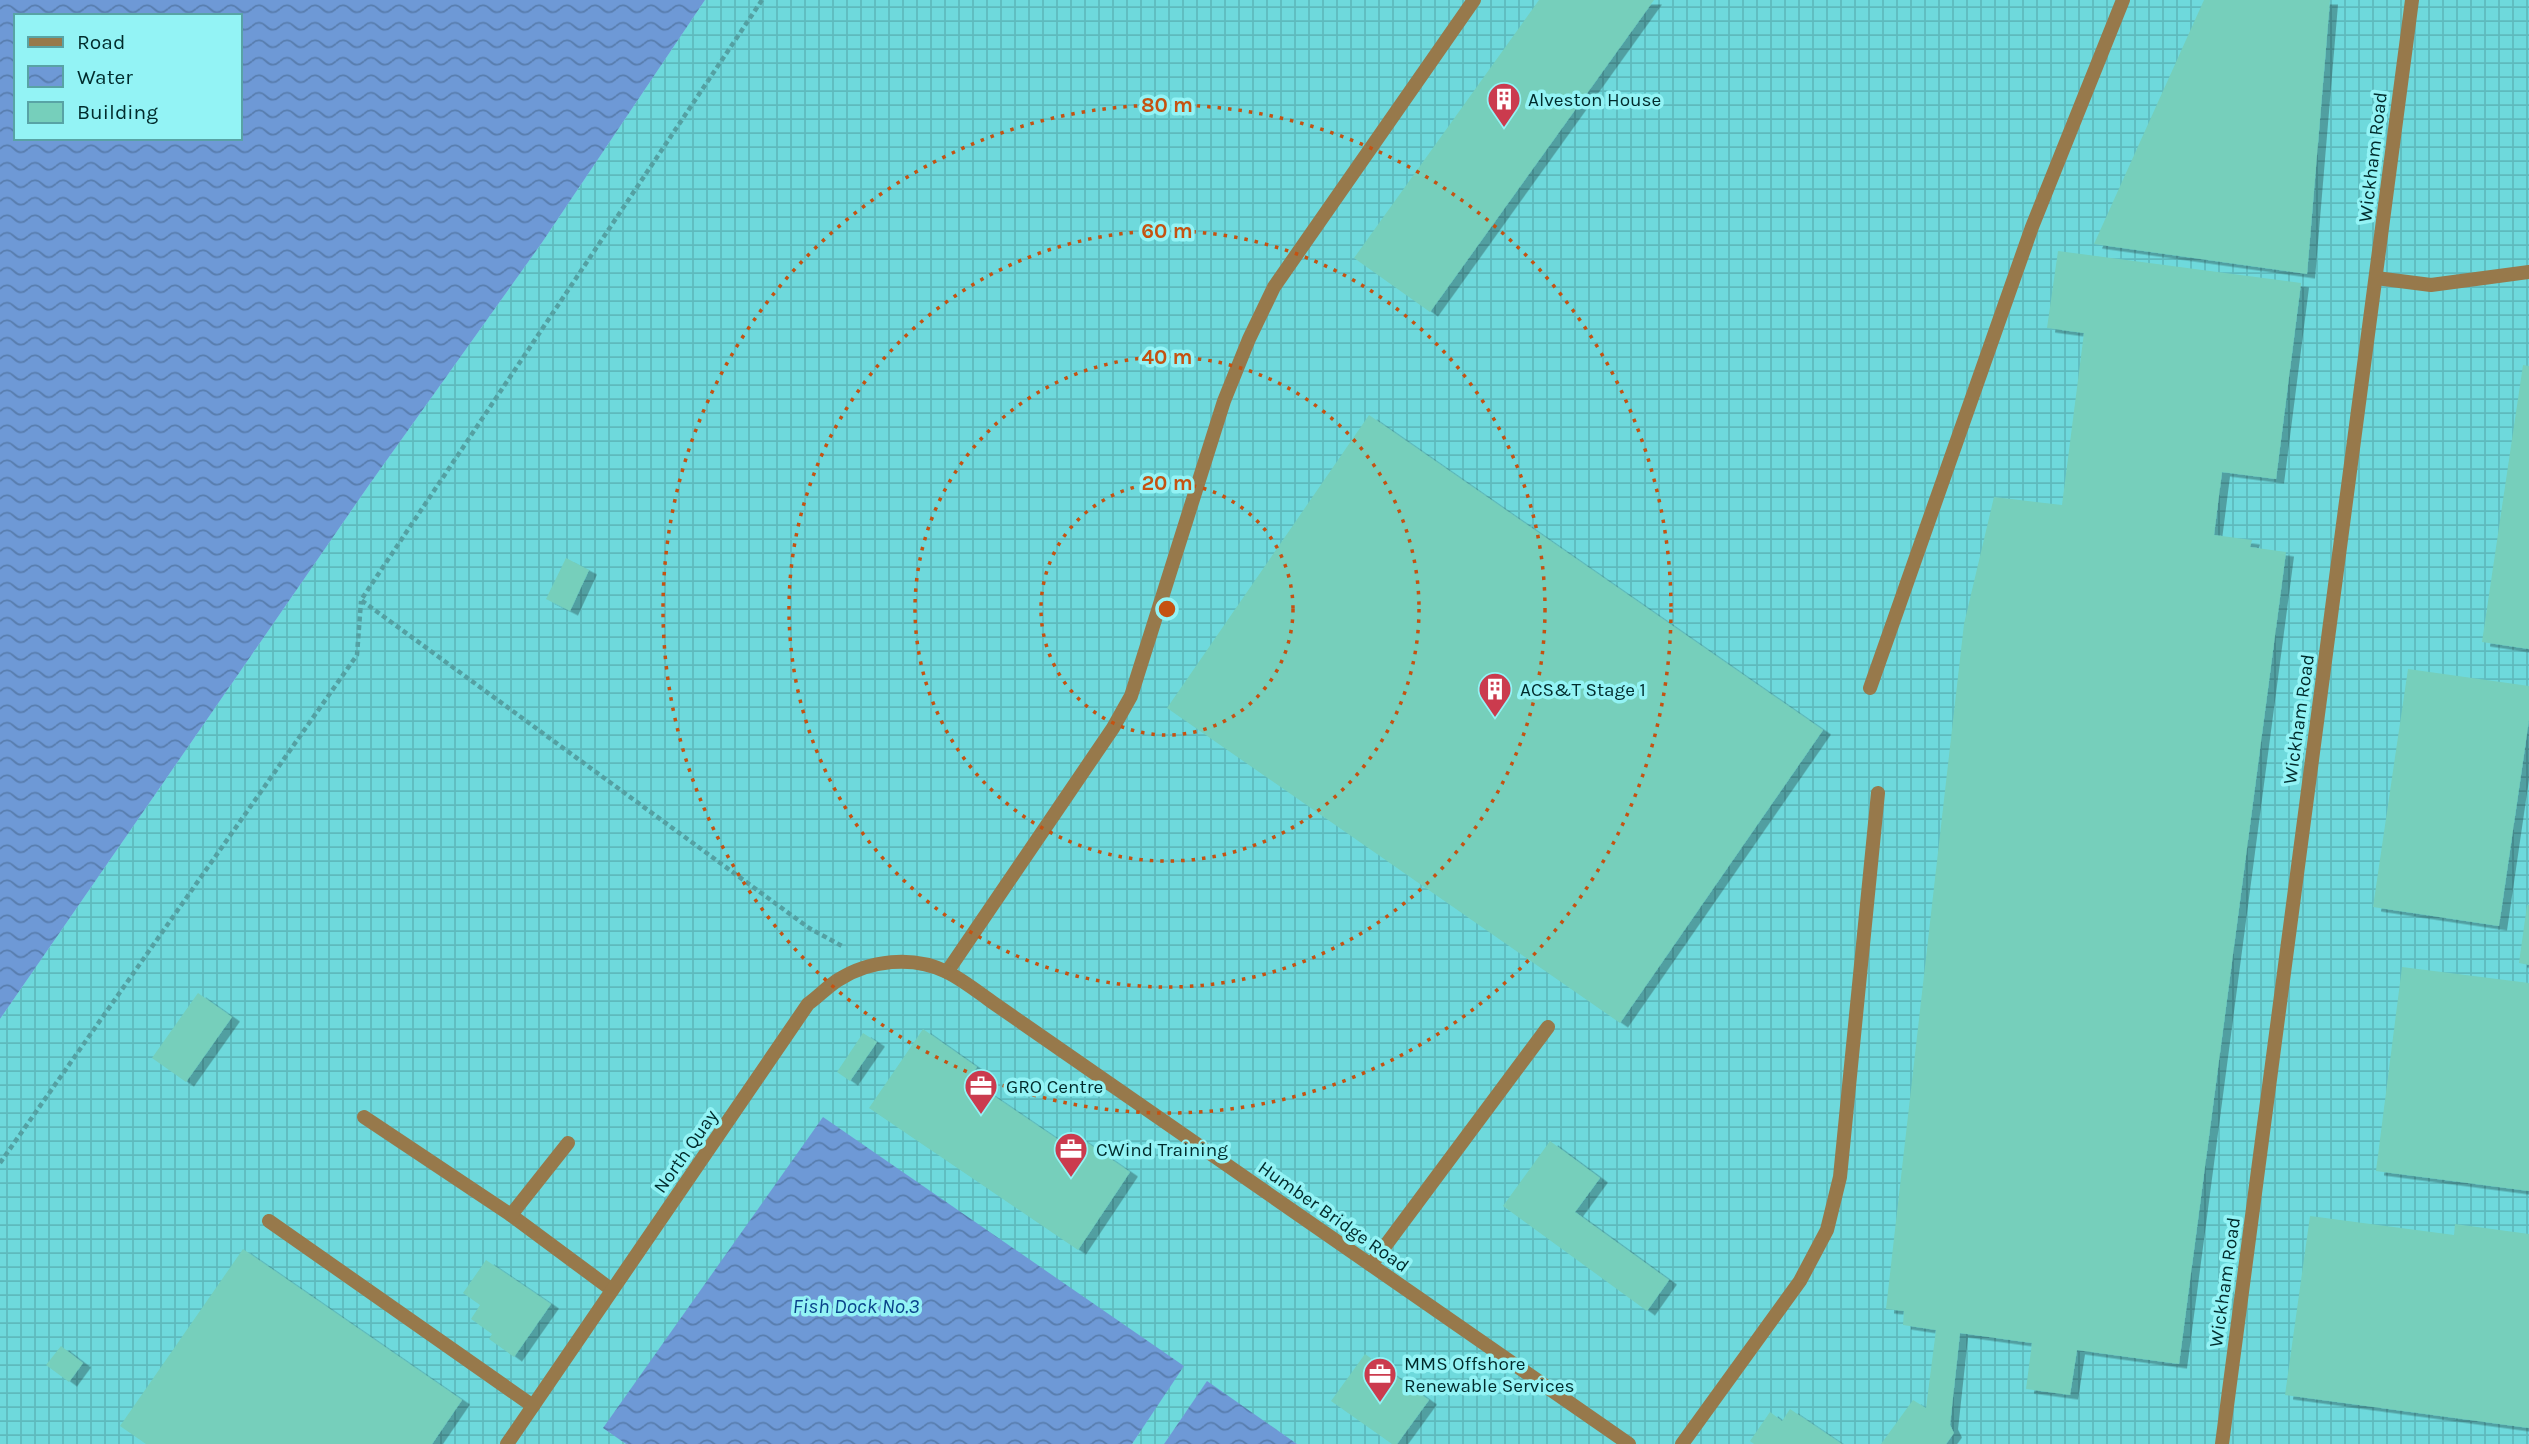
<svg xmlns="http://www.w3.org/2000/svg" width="2529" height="1444" viewBox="0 0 2529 1444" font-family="Karla,sans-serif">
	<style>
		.industrial { fill: url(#industrial-grid) }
		.water { fill: url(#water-waves); fill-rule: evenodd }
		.building { fill: #76cfbb; filter: url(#shadow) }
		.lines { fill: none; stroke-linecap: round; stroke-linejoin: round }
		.path { stroke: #54a0a2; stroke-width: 4.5; stroke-dasharray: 5 3.5; stroke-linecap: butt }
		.service { stroke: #97794b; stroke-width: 14 }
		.minor { stroke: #97794b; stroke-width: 14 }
		.ring { fill: none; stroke: #c55211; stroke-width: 3.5; stroke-dasharray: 3.5 7 }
		.labels { text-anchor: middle; stroke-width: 7; stroke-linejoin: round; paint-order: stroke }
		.poi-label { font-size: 19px; fill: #002b2c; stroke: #93f3f5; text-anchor: start }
		.street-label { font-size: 19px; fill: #002b2c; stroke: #93f3f5 }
		.water-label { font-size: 21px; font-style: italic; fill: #0a438b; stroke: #93f3f5 }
		.centre { fill: #c55211; stroke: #93f3f5; stroke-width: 3.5 }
		.ring-label { font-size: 21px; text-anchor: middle; font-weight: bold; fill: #c55211; stroke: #93f3f5; stroke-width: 7; stroke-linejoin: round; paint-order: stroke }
	</style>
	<defs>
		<pattern id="industrial-grid" width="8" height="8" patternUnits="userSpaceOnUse" patternTransform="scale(1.75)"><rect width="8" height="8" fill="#6ed9dc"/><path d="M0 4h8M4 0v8" fill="none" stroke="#5ebabd"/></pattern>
		<pattern id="water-waves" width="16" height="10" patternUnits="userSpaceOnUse" patternTransform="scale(1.75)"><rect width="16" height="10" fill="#6e99d6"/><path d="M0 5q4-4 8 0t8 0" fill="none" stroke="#587dae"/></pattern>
		<filter id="shadow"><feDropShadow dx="8" dy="4.5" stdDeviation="0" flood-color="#0004"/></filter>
	</defs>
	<rect width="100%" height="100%" fill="#86e5e7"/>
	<!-- industrial -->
	<path class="industrial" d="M705,0h1824v1444h-1232l-90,-62 -43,62h-32l51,-78 -579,61 22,17h-626v-425l369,-534 172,-241z"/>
	<!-- water -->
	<g class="water">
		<path d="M0,0h705l-164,244 -172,241 -369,534zM16,16h224v122h-224z"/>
		<path d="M823,1117l361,249 -52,78h-506l-23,-16z"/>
		<path d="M1207,1381l90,63h-133z"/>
	</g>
	<!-- building -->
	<g class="building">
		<path d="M1539,0h115l-224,312 -76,-54z"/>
		<path d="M2204,0h126l-23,274 -213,-30z"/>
		<path d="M2058,251l243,32 -25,196 -54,-7 -8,63 38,5 -2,7 36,5 -107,812 -102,-14 -7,45 -44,-6 6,-46 -72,-10 -10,92 4,8 -8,11h-65l32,-44 13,8 10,-78 -33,-5 1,-14 -18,-2 78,-685 30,-127 68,8 22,-172 -37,-5z"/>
		<path d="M2523,365l6,1v283l-47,-7z"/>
		<path d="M1369,415l454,315 -203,293 -453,-315z"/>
		<path d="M566,558l23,12 -19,41 -24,-12z"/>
		<path d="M2408,669l121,17v34l-30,206 -126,-19z"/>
		<path d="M2527,905h2v60l-10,-2z"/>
		<path d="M2402,967l127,16v208l-153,-20z"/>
		<path d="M198,993l34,24 -46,65 -34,-24z"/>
		<path d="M923,1029l54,38 -8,12 103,70 7,-12 51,35 -52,78 -209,-142z"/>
		<path d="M863,1033l14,9 -27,39 -13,-9z"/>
		<path d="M1550,1141l50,37 -25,34 94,68 -22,31 -144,-105z"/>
		<path d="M2310,1216l144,19 1,-11 74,10v194l-244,-33z"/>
		<path d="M243,1249l219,151 -30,44h-286l-26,-18z"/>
		<path d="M486,1260l65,44 -37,53 -25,-18 3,-5 -21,-15 9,-14 -17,-12z"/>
		<path d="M61,1346l22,17 -14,19 -23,-17z"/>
		<path d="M1365,1354l64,46 -32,44h-5l-61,-43z"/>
		<path d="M1790,1409l52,35h-88l-4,-3 20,-29 12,9z"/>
	</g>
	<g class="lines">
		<!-- path -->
		<g class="path">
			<path d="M762,0l-401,600 448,328 33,18"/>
			<path d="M0,1163l357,-508 4,-54"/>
		</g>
		<!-- service -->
		<g class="service">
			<path d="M2376,278l55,7 98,-13"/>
			<path d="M1870,688l162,-461 91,-227"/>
			<path d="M947,972l166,-244 18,-32 93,-295 25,-62 25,-52 200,-287"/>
			<path d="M364,1117l147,98 101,75"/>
			<path d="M511,1215l57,-72"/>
			<path d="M269,1221l264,185"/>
			<path d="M1371,1265l177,-238"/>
			<path d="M1682,1444l118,-163 27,-51 13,-53 38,-384"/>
		</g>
		<!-- minor -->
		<g class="minor">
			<path d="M507,1444l301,-440c10,-7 19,-17 30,-24 31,-20 75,-25 109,-8 16,8 31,20 45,30l637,442"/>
			<path d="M2222,1444l190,-1444"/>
		</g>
	</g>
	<!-- distance rings -->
	<g class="ring">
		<circle cx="1167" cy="609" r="126"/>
		<circle cx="1167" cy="609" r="252"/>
		<circle cx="1167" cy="609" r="378"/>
		<circle cx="1167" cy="609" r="504"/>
	</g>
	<!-- icons -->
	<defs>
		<symbol id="building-pin" viewBox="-11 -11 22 30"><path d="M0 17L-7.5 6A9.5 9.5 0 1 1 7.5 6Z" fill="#cb3b4e" stroke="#93f3f5"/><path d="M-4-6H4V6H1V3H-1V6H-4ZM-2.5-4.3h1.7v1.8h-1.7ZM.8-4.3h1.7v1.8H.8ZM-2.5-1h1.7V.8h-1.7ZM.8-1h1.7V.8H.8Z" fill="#fff"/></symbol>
		<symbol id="office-pin" viewBox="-11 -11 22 30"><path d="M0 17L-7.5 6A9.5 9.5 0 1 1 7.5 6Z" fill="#cb3b4e" stroke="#93f3f5"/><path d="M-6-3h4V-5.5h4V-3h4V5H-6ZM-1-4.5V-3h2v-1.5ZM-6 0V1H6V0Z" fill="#fff"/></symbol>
	</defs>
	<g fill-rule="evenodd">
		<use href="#building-pin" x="1485" y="80" width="38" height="52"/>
		<use href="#building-pin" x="1476" y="670" width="38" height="52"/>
		<use href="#office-pin" x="962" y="1067" width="38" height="52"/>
		<use href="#office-pin" x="1052" y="1130" width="38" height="52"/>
		<use href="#office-pin" x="1361" y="1355" width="38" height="52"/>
	</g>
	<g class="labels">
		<!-- poi labels -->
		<g class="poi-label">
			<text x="1528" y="106">Alveston House</text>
			<text x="1520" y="696">ACS&amp;T Stage 1</text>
			<text x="1006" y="1093">GRO Centre</text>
			<text x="1096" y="1156">CWind Training</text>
			<text x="1404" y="1370">MMS Offshore<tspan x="1404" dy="22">Renewable Services</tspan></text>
		</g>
		<!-- street labels -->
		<g class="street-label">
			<text transform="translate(2372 157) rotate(-83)" y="7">Wickham Road</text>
			<text transform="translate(2298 719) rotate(-82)" y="7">Wickham Road</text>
			<text transform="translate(685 1151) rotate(-55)" y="7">North Quay</text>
			<text transform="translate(1334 1216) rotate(35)" y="7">Humber Bridge Road</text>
			<text transform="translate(2224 1282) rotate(-82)" y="7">Wickham Road</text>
		</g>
		<!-- water labels -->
		<g class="water-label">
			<text x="856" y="1313">Fish Dock No.3</text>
		</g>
	</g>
	<circle cx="1167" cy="609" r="10" class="centre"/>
	<g class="ring-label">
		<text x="1167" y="112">80 m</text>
		<text x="1167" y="238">60 m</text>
		<text x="1167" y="364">40 m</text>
		<text x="1167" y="490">20 m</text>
	</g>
	<!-- legend -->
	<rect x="14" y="14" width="228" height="126" fill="#93f3f5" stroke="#58a3a5" stroke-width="2"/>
	<rect x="28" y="37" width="35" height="10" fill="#97794b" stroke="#58a3a5" stroke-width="2"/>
	<text x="77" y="49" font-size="21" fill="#002b2c">Road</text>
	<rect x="28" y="66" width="35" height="21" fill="url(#water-waves)" stroke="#58a3a5" stroke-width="2"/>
	<text x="77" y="84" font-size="21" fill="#002b2c">Water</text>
	<rect x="28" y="102" width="35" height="21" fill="#76cfbb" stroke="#58a3a5" stroke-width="2"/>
	<text x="77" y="119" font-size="21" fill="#002b2c">Building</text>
</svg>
